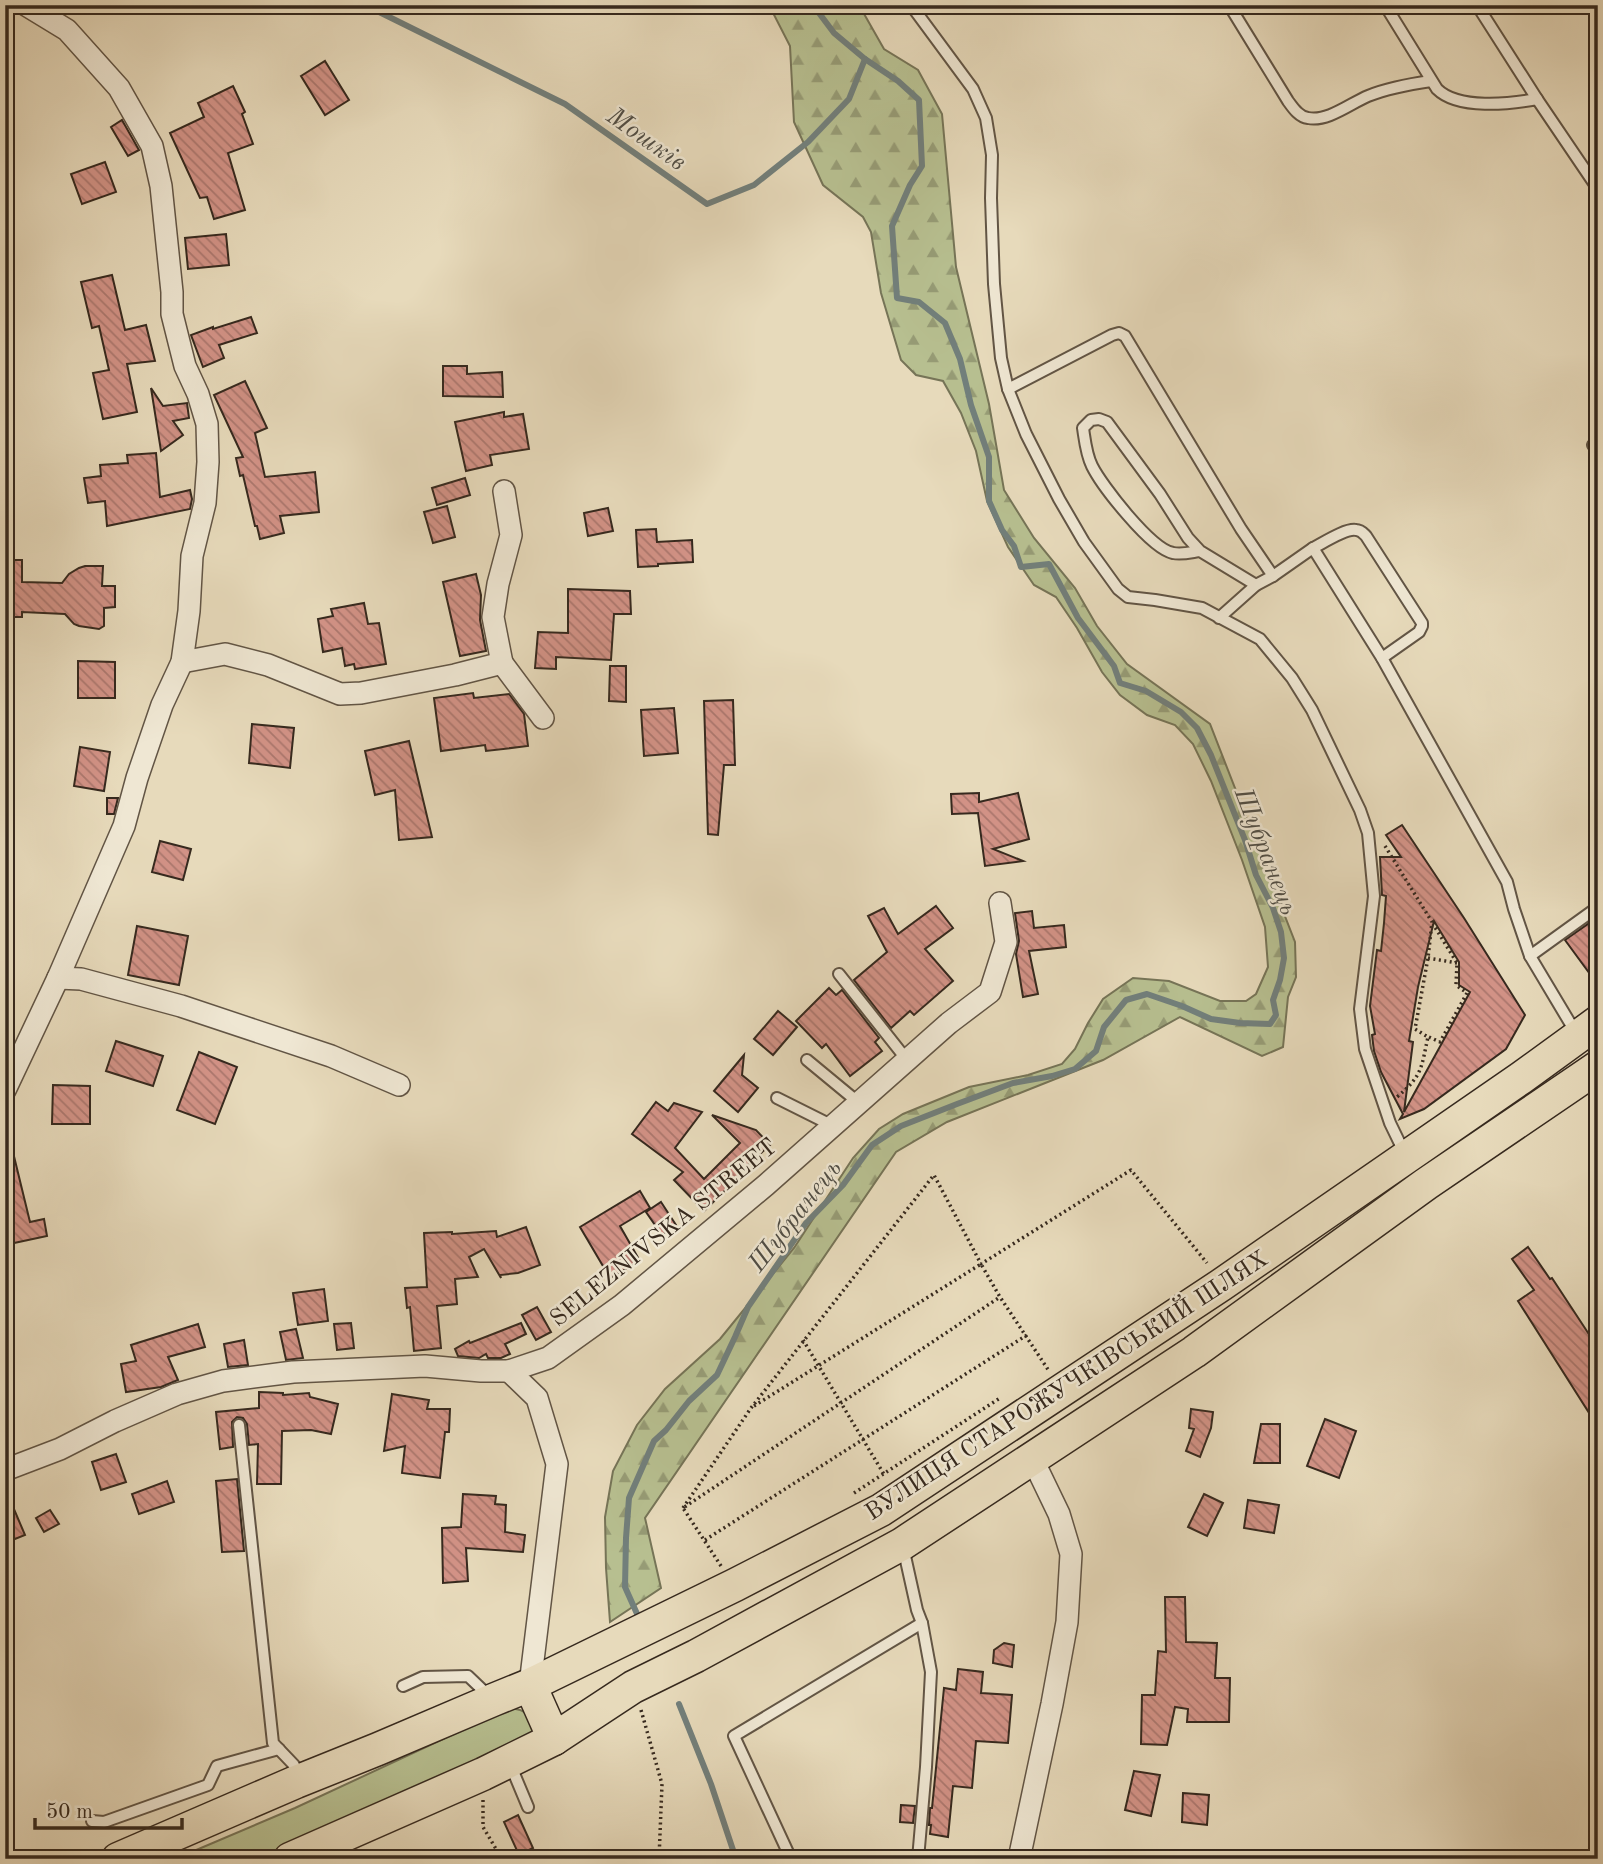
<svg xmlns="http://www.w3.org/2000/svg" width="1603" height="1864" viewBox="0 0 1603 1864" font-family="'Old Standard TT',serif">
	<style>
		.green { fill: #b7bf90; stroke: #767457; stroke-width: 2 }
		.forest { fill: url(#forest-firs); stroke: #767457; stroke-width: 2 }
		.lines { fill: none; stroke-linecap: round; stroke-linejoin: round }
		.stream { stroke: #727f7b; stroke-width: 6 }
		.building { fill: url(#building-back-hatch); stroke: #36291e; stroke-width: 2; fill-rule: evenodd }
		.service-casing { stroke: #625545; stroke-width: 14 }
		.minor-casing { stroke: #625545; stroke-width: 24 }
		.primary-casing { stroke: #36291e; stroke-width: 35 }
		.path { stroke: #36291e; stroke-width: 3.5; stroke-dasharray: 2 3.5; stroke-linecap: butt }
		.service { stroke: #efe7d3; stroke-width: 10 }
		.minor { stroke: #efe7d3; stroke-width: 21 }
		.primary { stroke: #e7dabb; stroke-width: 32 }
		.labels { text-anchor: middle; stroke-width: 5; stroke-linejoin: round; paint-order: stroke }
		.street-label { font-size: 24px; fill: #36291e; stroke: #efe7d3 }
		.water-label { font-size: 26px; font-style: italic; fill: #4f4d45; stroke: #efe7d3 }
	</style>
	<defs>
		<pattern id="forest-firs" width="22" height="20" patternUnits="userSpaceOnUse" patternTransform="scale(1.75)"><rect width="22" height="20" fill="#b7bf90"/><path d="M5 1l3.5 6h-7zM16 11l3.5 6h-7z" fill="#969b75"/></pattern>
		<pattern id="building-back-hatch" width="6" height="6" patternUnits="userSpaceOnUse" patternTransform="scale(1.75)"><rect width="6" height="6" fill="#d29286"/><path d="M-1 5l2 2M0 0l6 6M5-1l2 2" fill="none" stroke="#ab776d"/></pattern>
	</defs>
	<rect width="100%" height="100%" fill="#e7dabb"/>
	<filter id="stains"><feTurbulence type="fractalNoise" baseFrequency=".00286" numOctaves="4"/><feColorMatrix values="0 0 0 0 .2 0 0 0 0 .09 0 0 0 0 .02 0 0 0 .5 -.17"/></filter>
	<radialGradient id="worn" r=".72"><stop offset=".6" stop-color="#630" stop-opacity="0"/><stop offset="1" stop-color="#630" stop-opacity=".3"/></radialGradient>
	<!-- green -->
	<path class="green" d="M510,1708c17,2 20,6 23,23l-8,11 -249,117h-101l120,-51z"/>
	<!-- forest -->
	<path class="forest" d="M769,5h90l25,44 34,21 24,44 14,153 33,137 15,86 30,48 41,50 22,38 30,38 83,60 85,218 1,35 -8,20 -5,50 -21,9 -82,-39 -77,43 -156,62 -51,30 -251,366 16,70 -51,34 -4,-54 -1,-51 8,-46 24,-46 28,-36 55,-50 74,-91 59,-90 26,-29 24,-15 66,-27 59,-12 34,-11 13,-15 13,-26 15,-24 30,-21 36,3 51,20h26l10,-7 12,-27 -3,-40 -23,-67 -31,-79 -18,-37 -18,-19 -28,-10 -27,-20 -18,-23 -25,-44 -21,-31 -22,-12 -26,-38 -21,-46 -11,-50 -15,-38 -18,-32 -27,-6 -15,-15 -20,-67 -10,-61 -8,-15 -40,-32 -29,-63 -4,-76z"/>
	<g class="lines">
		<!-- stream -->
		<g class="stream">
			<path d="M365,5l200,99 142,100 47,-19 54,-43 41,-43 16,-40"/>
			<path d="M638,1616l-13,-29 1,-49 3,-40 25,-57 12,-11 23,-29 28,-26 18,-38 13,-30 58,-84 37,-38 29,-40 29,-19 56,-22 56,-21 39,-7 23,-7 21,-18 8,-24 22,-27 21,-6 35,12 29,13 29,4 30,1 6,-9 -3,-15 7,-20 4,-22 -3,-26 -8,-24 -17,-33 -11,-35 -34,-85 -14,-27 -16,-16 -35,-21 -26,-8 -6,-17 -36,-48 -29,-54 -28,3 -7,-21 -12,-16 -13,-29v-44l-18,-52 -11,-46 -15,-36 -26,-21 -22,-4 -5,-72 18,-41 12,-19 -3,-66 -21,-19 -33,-22 -31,-26 -21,-28"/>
			<path d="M679,1704l32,80 25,75"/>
		</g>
	</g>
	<!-- building -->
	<g class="building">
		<path d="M325,61l24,39 -24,15 -24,-39z"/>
		<path d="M233,86l12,26 -3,2 11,30 -25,9 17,57 -31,9 -7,-22 -7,1 -30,-65 34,-16 -6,-14z"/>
		<path d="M122,120l17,30 -11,6 -17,-29z"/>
		<path d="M105,162l11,30 -34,12 -11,-30z"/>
		<path d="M226,234l3,31 -41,4 -3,-31z"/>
		<path d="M112,275l13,55 21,-5 9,36 -28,3 10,48 -34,7 -10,-46 16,-3 -10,-44 -7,2 -11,-46z"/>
		<path d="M251,317l6,16 -38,12 5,13 -21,9 -12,-32 22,-8v2z"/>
		<path d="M443,366h24v8l35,-2 1,25 -60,-1z"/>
		<path d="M245,381l22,47 -12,5 10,44 50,-5 4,40 -39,4 4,17 -24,6 -3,-13h-2l-12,-51 -3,1 -4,-18 7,-1 -29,-62z"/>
		<path d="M151,388l12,18 24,-3 2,15 -16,3 10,14 -22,16z"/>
		<path d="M504,412v5l19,-3 6,35 -39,6 2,10 -26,6 -11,-49z"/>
		<path d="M156,453l4,44 30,-7 2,9 -2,10 -83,17 -2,-25 -17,2 -4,-25 17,-2 -1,-11 28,-2 -1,-8z"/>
		<path d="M465,478l5,17 -33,10 -5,-17z"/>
		<path d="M447,506l8,31 -22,6 -9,-31z"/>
		<path d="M608,508l5,23 -25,5 -4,-23z"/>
		<path d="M656,529l1,13 35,-2 1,22 -35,2v2l-20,1 -2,-37z"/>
		<path d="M5,560h17v22l40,1 7,-9 10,-6 6,-2h18l-1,20h13v21l-11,1v18l-5,3 -20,-3 -5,-2 -9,-10 -43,-2v5h-17z"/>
		<path d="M476,574l5,21 -1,25 6,31 -26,5 -17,-74z"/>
		<path d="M568,589l62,2 1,23h-17l-3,46 -55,-3v12l-21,-1 3,-36 30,1z"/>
		<path d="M364,603l4,21 11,-1 7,41 -31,5 -1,-5 -9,2 -3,-18 -19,4 -5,-33 15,-3 -2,-7z"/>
		<path d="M78,661l37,1v36h-37z"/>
		<path d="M610,666h16v36l-17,-1z"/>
		<path d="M473,693l1,5 35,-4 15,20 4,32 -42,5 -1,-6 -44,6 -7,-53z"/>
		<path d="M733,700l2,65h-11l-6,70 -10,-1 -4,-133z"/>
		<path d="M674,708l4,45 -34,3 -3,-46z"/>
		<path d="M252,724l42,4 -4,40 -41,-5z"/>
		<path d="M409,741l23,96 -33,3 -4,-50 -20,5 -10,-44z"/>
		<path d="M80,747l30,5 -6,39 -30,-5z"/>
		<path d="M979,793v9l39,-9 11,46 -36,10 30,12 -38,5 -7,-53 -26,1 -1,-20z"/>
		<path d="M107,798h11l-4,16h-7z"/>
		<path d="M1402,825l62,93 61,97 -19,34 -82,60 -24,10 3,-5 -22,-42 -7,-21 -2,-16 3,-1 -5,-28 7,-56 4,1 3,-28 2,-27 -4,-1 -2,-38h21l-15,-22zM1434,921l25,41v23l11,7 -66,120 9,-70 -4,-1 9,-54z"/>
		<path d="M160,841l31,8 -8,31 -31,-8z"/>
		<path d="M936,906l17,22 -28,21 28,32 -39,34 -4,-4 -19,17 -37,-48 33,-28 -19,-36 16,-8 14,26z"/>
		<path d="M1032,911l2,17 30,-3 2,22 -37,4 9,43 -15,3 -7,-43 3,-13 -4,-28z"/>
		<path d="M1598,917v68l-33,-45z"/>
		<path d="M137,926l51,10 -9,49 -51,-10z"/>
		<path d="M829,988l7,7 6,-5 37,48 -4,4 7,9 -32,25 -24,-32 -4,4 -26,-27z"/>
		<path d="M778,1011l19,16 -24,28 -19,-16z"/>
		<path d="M116,1041l47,15 -10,30 -47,-15z"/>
		<path d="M199,1052l38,15 -22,57 -38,-14z"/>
		<path d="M744,1055l-2,20 16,13 -20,24 -24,-21z"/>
		<path d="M53,1085l37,1v38h-38z"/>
		<path d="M656,1102l12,9 6,-8 28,9 -27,36 29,31 36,-36 -28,-28 44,15 14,15 -28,25 2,2 -40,39 -30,-31 9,-8 -51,-38z"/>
		<path d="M11,1144l19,78 14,-3 3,17 -33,7 -6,-32 -3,1v-67z"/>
		<path d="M640,1191l10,17 -30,18 20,35 -30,17 -30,-51z"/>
		<path d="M661,1202l15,23 -14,10 -16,-23z"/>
		<path d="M526,1227l14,38 -22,8 -18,2 1,3 -17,-29 -15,8 9,20 -23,2 2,25 -20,2 4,42 -27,3 -4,-44 -3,1 -2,-20 22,-1 -3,-54 28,-1v2l44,-3 1,6z"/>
		<path d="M1528,1247l22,32 2,-1 46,70v79l-80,-126 16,-11 -22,-31z"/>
		<path d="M324,1289l4,32 -30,4 -5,-32z"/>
		<path d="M537,1307l14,25 -15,8 -14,-25z"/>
		<path d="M351,1323l3,25 -17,2 -3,-26z"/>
		<path d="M521,1323l5,11 -21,10 5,10 -9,4h-13l-2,-4 -7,4 -21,-2 -3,-7 14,-8 1,2z"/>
		<path d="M198,1324l7,23 -37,10 10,23 -17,7 -35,5 -5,-28 15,-3 -5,-16z"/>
		<path d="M296,1329l7,29 -17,2 -6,-28z"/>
		<path d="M244,1340l4,25 -20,2 -4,-23z"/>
		<path d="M259,1392l24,1v2l26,-2 1,4 28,7 -7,30 -20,-4 -29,1 -1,53h-24l1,-40 -9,1 -2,-21 -4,-6 -6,-1 -5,5 1,25 -13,2 -4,-37 43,-4z"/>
		<path d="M392,1394l37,6 -2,9h23l-1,23h-4l-5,46 -38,-5 3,-27 -21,5z"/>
		<path d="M1191,1409l22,3 -2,16 -11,29 -14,-6 8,-22 -5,-1z"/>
		<path d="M1325,1419l31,12 -17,47 -32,-12z"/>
		<path d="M1261,1424h19v39h-26z"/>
		<path d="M116,1454l10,28 -25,8 -9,-28z"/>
		<path d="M237,1479l7,72 -22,1 -6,-71z"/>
		<path d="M167,1481l7,21 -35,12 -7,-20z"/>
		<path d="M5,1488l20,47 -20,8z"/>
		<path d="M463,1494l33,2 -1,8 11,1 -1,27 20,3 -2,17 -57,-4 2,33 -25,2 -1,-55 19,-1z"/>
		<path d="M1204,1494l19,9 -16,33 -19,-9z"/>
		<path d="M1248,1500l31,5 -5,28 -30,-5z"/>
		<path d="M50,1510l9,14 -15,8 -8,-14z"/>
		<path d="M1165,1597h20l1,45 31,1 -2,35h15l-1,44h-42l1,-13 -13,-2 -8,38 -26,-1 1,-49h13l3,-44 8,1z"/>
		<path d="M1004,1643l10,2 -2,22 -19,-4 1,-13z"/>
		<path d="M958,1669l25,3 -2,21 31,2 -4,48 -32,-2 -4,47 -19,-2 -5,51 -18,-3 1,-9h-2l1,-17h2l12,-120 12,2z"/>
		<path d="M1134,1771l26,4 -9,41 -26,-6z"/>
		<path d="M1183,1793l26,2 -2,30 -25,-3z"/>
		<path d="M901,1805l14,1 -2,17 -13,-1z"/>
		<path d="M518,1815l15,33 -14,7 -15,-33z"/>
	</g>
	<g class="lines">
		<defs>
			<g id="service">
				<path d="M911,5l62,84 13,29 6,37 -1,43 3,86 7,74 7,31 18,45 33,65 25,43 34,47 10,8 27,3 47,8 58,31 32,39 20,32 48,100 8,23 6,63 -14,113 5,40 25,74 15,31"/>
				<path d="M1229,5l59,96c5,7 11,16 20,17 20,4 43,-15 60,-22 20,-8 42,-12 63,-15"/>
				<path d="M1385,5l52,84c21,21 73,15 100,10l61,90"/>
				<path d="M1477,5l60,94"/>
				<path d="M1008,389l104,-54 7,-2 6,3 116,193 32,47 -17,9 -37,33"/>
				<path d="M1593,445l5,7"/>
				<path d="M1313,548c10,-5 33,-20 43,-18 5,0 7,3 10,6l56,87v3l-3,6 -37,26"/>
				<path d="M1200,551c-8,1 -18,4 -27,2 -22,-4 -71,-67 -81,-87 -6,-12 -7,-25 -9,-38l8,-8 8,-1 8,3 53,72 28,44 12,13 56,34"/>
				<path d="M1273,576l40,-28 69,110 125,224 7,27 16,47 46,77"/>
				<path d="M1530,956l68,-49"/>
				<path d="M839,974l68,86"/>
				<path d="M807,1060l52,43"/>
				<path d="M777,1098l56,28"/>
				<path d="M239,1425l34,318 21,22 1,14"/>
				<path d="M903,1547l14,63 5,13 9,49 -5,95 -8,92"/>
				<path d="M403,1686l20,-9 45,-1 23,22"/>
				<path d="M510,1764l18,43"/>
				<path d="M92,1821l12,1 104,-37 9,-19 62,-17"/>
				<path d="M791,1859l-57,-123 188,-113"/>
			</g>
			<g id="minor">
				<path d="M182,662l43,-8 43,11 72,29 21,-1 94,-18 47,-12 -9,-46 5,-33 13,-49 -7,-44"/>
				<path d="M502,663l41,55"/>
				<path d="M58,978l23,1 100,27 150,50 68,29"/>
				<path d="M5,1090l53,-112 66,-152 13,-48 25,-73 20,-43 7,-51 3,-55 13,-53 3,-41 -1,-38 -9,-30 -13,-28 -13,-52v-22l-11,-106 -9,-40 -33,-58 -52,-58 -41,-25"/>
				<path d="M5,1470l55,-21 55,-28 62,-27 46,-13 70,-9 132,-6 56,5h28"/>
				<path d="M530,1685l27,-221 -20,-66 -28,-27 39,-13 74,-53 144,-120 183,-162 41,-31 16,-50 -6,-39"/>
				<path d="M1019,1859l33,-155 15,-82 4,-68 -12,-40 -27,-56"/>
			</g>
			<g id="primary">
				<path d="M530,1685l24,54"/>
				<path d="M118,1859l178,-77 82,-33 115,-49 37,-15 205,-100 146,-75 340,-225 300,-207 77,-56"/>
				<path d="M290,1859l193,-85 71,-35 79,-52 63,-31 206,-112 292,-192 232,-168 172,-117"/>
			</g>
		</defs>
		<!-- service casing -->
		<use href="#service" class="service-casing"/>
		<!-- minor casing -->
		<use href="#minor" class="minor-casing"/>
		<!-- primary casing -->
		<use href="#primary" class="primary-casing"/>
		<!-- path -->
		<g class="path">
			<path d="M1385,846l47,76 -4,36 -13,71 13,8c-7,31 -5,38 -31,60"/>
			<path d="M1428,958l29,5"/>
			<path d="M1591,996l7,-4"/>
			<path d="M1429,1037l11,5 27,-49 -11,-8 1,-22 -24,-39"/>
			<path d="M803,1340l82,136"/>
			<path d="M754,1406l227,-142 19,33 49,74"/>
			<path d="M854,1493l146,-95"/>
			<path d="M683,1508l68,-100 183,-233 47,89 150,-94 76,93"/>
			<path d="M705,1540l322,-205"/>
			<path d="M721,1566l-38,-58 317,-211"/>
			<path d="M641,1710l21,74 -3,75"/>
			<path d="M483,1800v27l19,32"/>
		</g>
		<!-- service -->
		<use href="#service" class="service"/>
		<!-- minor -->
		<use href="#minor" class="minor"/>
		<!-- primary -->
		<use href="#primary" class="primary"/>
	</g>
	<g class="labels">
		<!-- street labels -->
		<g class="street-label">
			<text transform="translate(663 1232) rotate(-39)" y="8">SELEZNIVSKA STREET</text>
			<text transform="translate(1066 1385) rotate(-33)" y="8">ВУЛИЦЯ СТАРОЖУЧКІВСЬКИЙ ШЛЯХ</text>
		</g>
		<!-- water labels -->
		<g class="water-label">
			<text transform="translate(647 138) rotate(35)" y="9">Мошків</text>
			<text transform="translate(1267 851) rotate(69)" y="9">Шубранець</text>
			<text transform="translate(794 1215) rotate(-52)" y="9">Шубранець</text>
		</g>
	</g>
	<!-- margin -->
	<rect width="1603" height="1864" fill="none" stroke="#e7dabb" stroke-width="28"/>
	<rect x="7" y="7" width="1589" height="1850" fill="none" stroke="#36291e" stroke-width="3.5"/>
	<rect x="14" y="14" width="1575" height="1836" fill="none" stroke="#36291e" stroke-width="2"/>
	<!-- scale -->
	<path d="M35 1818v10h147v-10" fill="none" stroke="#36291e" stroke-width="3.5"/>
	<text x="46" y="1818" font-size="21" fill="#36291e" stroke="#efe7d3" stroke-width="5" paint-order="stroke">50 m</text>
	<rect width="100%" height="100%" filter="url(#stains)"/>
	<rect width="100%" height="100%" fill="url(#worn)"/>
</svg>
